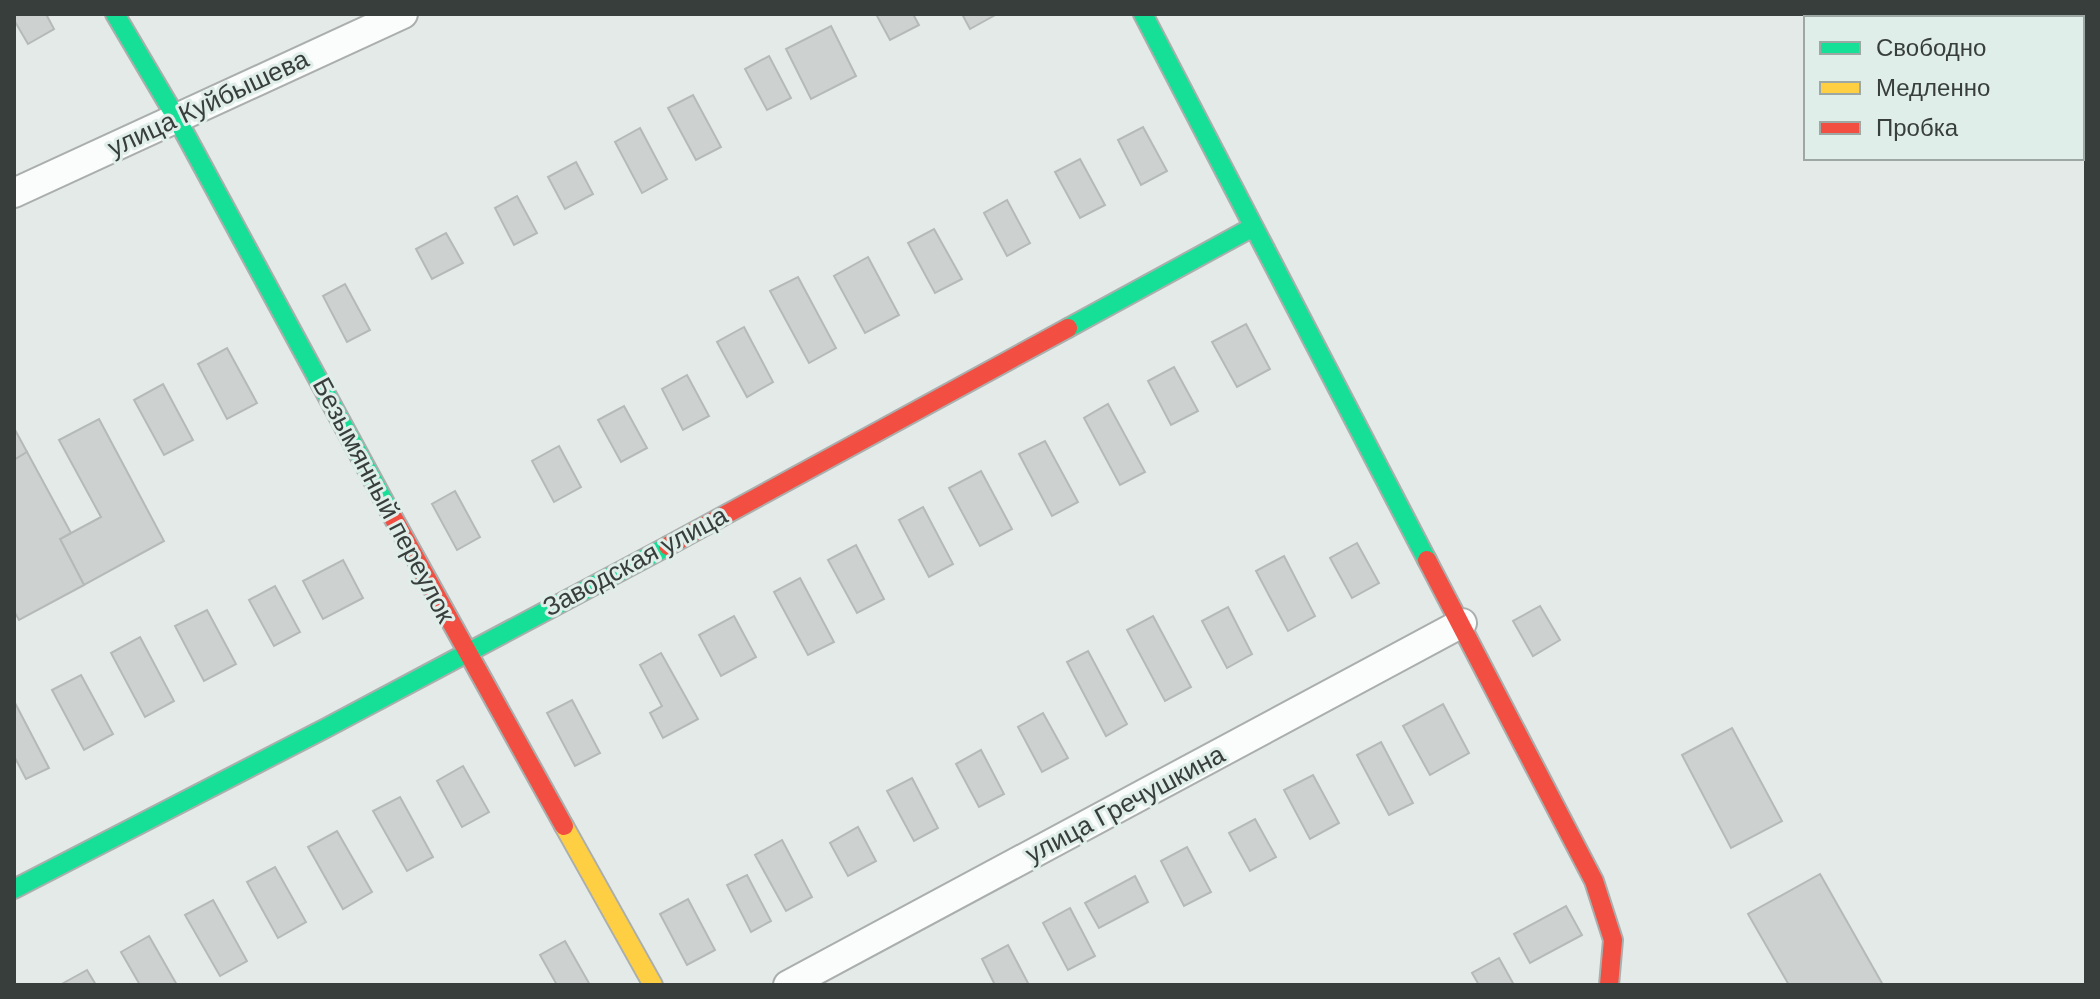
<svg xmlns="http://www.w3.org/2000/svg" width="2100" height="999" viewBox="0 0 2100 999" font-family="'DM Sans',sans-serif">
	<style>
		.building { fill: #cdd2d1; stroke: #b5bab9; stroke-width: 2 }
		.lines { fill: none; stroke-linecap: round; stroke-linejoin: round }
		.street-casing { stroke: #aaafad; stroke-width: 32 }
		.fast-casing { stroke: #aaafad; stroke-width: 22 }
		.slow-casing { stroke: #aaafad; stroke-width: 22 }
		.jam-casing { stroke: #aaafad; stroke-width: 22 }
		.street { stroke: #fbfcfc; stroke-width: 28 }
		.fast { stroke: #16e098; stroke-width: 18 }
		.slow { stroke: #ffcf43; stroke-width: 18 }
		.jam { stroke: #f24e42; stroke-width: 18 }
		.labels { text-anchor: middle; stroke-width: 6; stroke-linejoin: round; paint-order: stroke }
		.street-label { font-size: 26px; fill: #383e3c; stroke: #e0eee9 }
	</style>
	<rect width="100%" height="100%" fill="#e4eae8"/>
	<!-- building -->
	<g class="building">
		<path d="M14,14h32l8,15 -26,15 -14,-24z"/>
		<path d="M876,14h37l6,11 -29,15z"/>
		<path d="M962,14h35l-27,15z"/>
		<path d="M831,26l25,50 -45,23 -25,-50z"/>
		<path d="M769,56l22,42 -24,12 -22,-41z"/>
		<path d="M693,95l28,52 -25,13 -28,-52z"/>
		<path d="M1143,127l24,44 -26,14 -23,-45z"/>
		<path d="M640,128l27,51 -25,14 -27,-51z"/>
		<path d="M1080,159l25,46 -25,13 -25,-46z"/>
		<path d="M576,162l17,32 -28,15 -17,-32z"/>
		<path d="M517,196l20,37 -23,12 -19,-37z"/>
		<path d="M1007,200l23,43 -23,13 -23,-43z"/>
		<path d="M934,229l28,50 -27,14 -27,-50z"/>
		<path d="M446,233l17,30 -31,16 -16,-30z"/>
		<path d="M868,257l31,58 -34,18 -31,-57z"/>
		<path d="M798,277l38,71 -27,15 -39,-72z"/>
		<path d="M345,284l25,46 -23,12 -24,-46z"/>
		<path d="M1246,324l24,45 -33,18 -25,-45z"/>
		<path d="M744,327l29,55 -26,15 -30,-55z"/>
		<path d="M227,348l30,55 -30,16 -29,-55z"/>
		<path d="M1174,367l24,44 -27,14 -23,-44z"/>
		<path d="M687,375l22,41 -26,14 -21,-41z"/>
		<path d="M163,384l30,56 -29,15 -30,-55z"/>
		<path d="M1108,404l37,68 -25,13 -36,-67z"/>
		<path d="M624,406l23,42 -26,14 -23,-42z"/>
		<path d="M99,419l65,122 -80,44 -24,-46 41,-22 -42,-77z"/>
		<path d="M14,428l13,24 -13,8z"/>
		<path d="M1045,441l33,61 -26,14 -33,-62z"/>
		<path d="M559,446l22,41 -27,15 -22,-41z"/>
		<path d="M27,452l44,81 -11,6 24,46 -65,35 -5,-9v-151z"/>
		<path d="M981,471l31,58 -32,17 -31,-58z"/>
		<path d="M455,491l25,46 -23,13 -25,-46z"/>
		<path d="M923,507l30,57 -24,13 -30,-57z"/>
		<path d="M1357,543l22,40 -27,15 -22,-40z"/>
		<path d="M856,545l28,54 -27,14 -29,-53z"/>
		<path d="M1284,556l31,60 -27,15 -32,-60z"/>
		<path d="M343,560l20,38 -40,21 -20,-38z"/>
		<path d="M800,578l34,64 -26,13 -34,-63z"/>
		<path d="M275,586l25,46 -26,14 -25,-46z"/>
		<path d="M1540,606l20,34 -27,16 -20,-35z"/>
		<path d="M1228,607l24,47 -25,14 -25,-47z"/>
		<path d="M207,610l29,54 -32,17 -29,-55z"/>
		<path d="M734,616l22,41 -35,19 -22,-41z"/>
		<path d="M1153,616l38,71 -26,14 -38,-71z"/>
		<path d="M140,637l34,64 -29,16 -34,-64z"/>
		<path d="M1088,651l39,73 -21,12 -39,-74z"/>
		<path d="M661,653l37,66 -35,19 -13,-25 12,-7 -22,-41z"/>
		<path d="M81,675l32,59 -29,16 -32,-60z"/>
		<path d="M572,700l28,53 -25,13 -28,-53z"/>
		<path d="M14,701l35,67 -23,11 -12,-23z"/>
		<path d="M1443,704l26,49 -39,22 -27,-49z"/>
		<path d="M1043,713l25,45 -26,14 -24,-45z"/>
		<path d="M1732,728l50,93 -51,27 -49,-93z"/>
		<path d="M1381,742l32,61 -24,12 -32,-60z"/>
		<path d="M981,750l23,44 -25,13 -23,-43z"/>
		<path d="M463,766l26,46 -27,15 -25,-46z"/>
		<path d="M1313,775l26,48 -29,16 -26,-49z"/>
		<path d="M912,778l26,50 -24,13 -27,-50z"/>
		<path d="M400,797l33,60 -26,14 -34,-60z"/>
		<path d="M1255,819l21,38 -26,14 -21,-38z"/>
		<path d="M858,827l18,34 -28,15 -18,-33z"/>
		<path d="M337,831l35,61 -29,17 -35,-62z"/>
		<path d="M782,840l30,57 -26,14 -31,-56z"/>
		<path d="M1187,847l24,45 -27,14 -23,-45z"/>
		<path d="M275,867l31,55 -28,16 -31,-56z"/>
		<path d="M1820,874l63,111h-94l-41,-71z"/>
		<path d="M747,875l24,46 -20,11 -24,-47z"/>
		<path d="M1135,876l13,26 -49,26 -14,-25z"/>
		<path d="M688,899l27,51 -28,15 -27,-51z"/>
		<path d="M213,900l34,61 -27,15 -35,-61z"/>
		<path d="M1566,906l16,29 -52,28 -16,-29z"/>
		<path d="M1070,908l25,48 -27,14 -25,-47z"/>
		<path d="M149,936l28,49h-37l-19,-33z"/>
		<path d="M565,941l25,44h-33l-17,-30z"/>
		<path d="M1008,945l21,40h-34l-13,-26z"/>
		<path d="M1499,958l15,27h-35l-7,-12z"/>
		<path d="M87,970l9,15h-36z"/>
	</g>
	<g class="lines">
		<defs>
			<g id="street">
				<path d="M14,193l389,-179"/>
				<path d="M788,985l674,-362"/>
			</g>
			<g id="fast">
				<path d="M115,14l62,105 213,393"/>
				<path d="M1143,14l284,546"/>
				<path d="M1068,328l185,-101"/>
				<path d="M14,889l312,-161 342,-182"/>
			</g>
			<path id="slow" d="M564,826l89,159"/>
			<g id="jam">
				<path d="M390,512l174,314"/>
				<path d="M668,546l400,-218"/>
				<path d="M1427,560l167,321 19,59 -4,45"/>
			</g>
		</defs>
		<!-- street casing -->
		<use href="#street" class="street-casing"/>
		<!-- fast casing -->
		<use href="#fast" class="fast-casing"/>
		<!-- slow casing -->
		<use href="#slow" class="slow-casing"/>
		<!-- jam casing -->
		<use href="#jam" class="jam-casing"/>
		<!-- street -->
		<use href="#street" class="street"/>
		<!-- fast -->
		<use href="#fast" class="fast"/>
		<!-- slow -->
		<use href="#slow" class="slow"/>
		<!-- jam -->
		<use href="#jam" class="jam"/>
	</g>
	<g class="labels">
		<!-- street labels -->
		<g class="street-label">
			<text transform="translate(208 103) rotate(-25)" y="9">улица Куйбышева</text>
			<text transform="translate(384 500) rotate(62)" y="9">Безымянный переулок</text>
			<text transform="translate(635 561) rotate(-28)" y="9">Заводская улица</text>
			<text transform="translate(1125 804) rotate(-28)" y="9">улица Гречушкина</text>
		</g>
	</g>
	<!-- border -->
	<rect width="2100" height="999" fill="none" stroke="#383e3c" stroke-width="32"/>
	<!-- legend -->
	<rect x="1804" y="16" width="280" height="144" fill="#e0eee9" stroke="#9da8a4" stroke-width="2"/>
	<rect x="1820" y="42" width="40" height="12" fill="#16e098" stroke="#9da8a4" stroke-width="2"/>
	<text x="1876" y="56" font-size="24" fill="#383e3c">Свободно</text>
	<rect x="1820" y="82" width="40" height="12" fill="#ffcf43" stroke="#9da8a4" stroke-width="2"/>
	<text x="1876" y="96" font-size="24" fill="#383e3c">Медленно</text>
	<rect x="1820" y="122" width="40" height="12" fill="#f24e42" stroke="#9da8a4" stroke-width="2"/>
	<text x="1876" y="136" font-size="24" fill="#383e3c">Пробка</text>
</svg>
